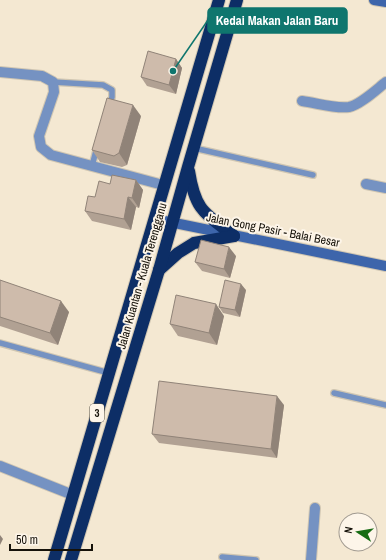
<svg xmlns="http://www.w3.org/2000/svg" width="386" height="560" viewBox="0 0 386 560" font-family="'Archivo Narrow',sans-serif">
	<style>
		.lines { fill: none; stroke-linecap: round; stroke-linejoin: round }
		.lane-casing { stroke: #d0c6b2; stroke-width: 8 }
		.street-casing { stroke: #d0c6b2; stroke-width: 12 }
		.secondary-casing { stroke: #d0c6b2; stroke-width: 12 }
		.highway-casing { stroke: #d0c6b2; stroke-width: 14 }
		.lane { stroke: #7592c2; stroke-width: 5.5 }
		.street { stroke: #7592c2; stroke-width: 10 }
		.secondary { stroke: #3d65ab; stroke-width: 10 }
		.highway { stroke: #0d2e66; stroke-width: 12 }
		.wall { fill: #b1a193 }
		.shaded-wall { fill: #908378 }
		.building { fill: #cebbab; stroke: #908378 }
		.labels { text-anchor: middle; stroke-width: 4; stroke-linejoin: round; paint-order: stroke }
		.shield { fill: #fdf5e9; stroke: #5b564d; stroke-width: 1 }
		.shield-label { font-size: 11px; font-weight: bold; fill: #16120a }
		.street-label { font-size: 12px; fill: #16120a; stroke: #fdf5e9 }
		.leader { fill: none; stroke: #0f766e; stroke-width: 1.5 }
		.callout-dot { fill: #0f766e; stroke: #fdf5e9; stroke-width: 1.5 }
		.callout { fill: #0f766e; stroke: #0f766e; stroke-width: 1.5 }
		.callout-label { font-size: 13px; text-anchor: middle; font-weight: bold; fill: #fff }
	</style>
	<rect width="100%" height="100%" fill="#f4e8d2"/>
	<g class="lines">
		<defs>
			<g id="lane">
				<path d="M53,82l50,3 9,5v7l-3,10"/>
				<path d="M194,148l119,27"/>
				<path d="M92,166l5,-19"/>
				<path d="M0,343l109,30"/>
				<path d="M334,393l52,12"/>
				<path d="M222,557l34,3"/>
			</g>
			<g id="street">
				<path d="M0,72l42,4 11,6 1,10 -15,44 2,11 10,8 112,30"/>
				<path d="M302,101c15,2 33,8 47,6 11,-2 28,-18 37,-25"/>
				<path d="M366,184l20,4"/>
				<path d="M0,466l73,29"/>
				<path d="M311,560l4,-52"/>
			</g>
			<g id="secondary">
				<path d="M374,0l12,2"/>
				<path d="M155,219l231,47"/>
			</g>
			<g id="highway">
				<path d="M189,171c6,39 15,42 45,65"/>
				<path d="M159,270l19,-17 16,-10 40,-7"/>
				<path d="M54,560l165,-560"/>
				<path d="M71,560l88,-290 29,-103 49,-167"/>
			</g>
		</defs>
		<!-- lane casing -->
		<use href="#lane" class="lane-casing"/>
		<!-- street casing -->
		<use href="#street" class="street-casing"/>
		<!-- secondary casing -->
		<use href="#secondary" class="secondary-casing"/>
		<!-- highway casing -->
		<use href="#highway" class="highway-casing"/>
		<!-- lane -->
		<use href="#lane" class="lane"/>
		<!-- street -->
		<use href="#street" class="street"/>
		<!-- secondary -->
		<use href="#secondary" class="secondary"/>
		<!-- highway -->
		<use href="#highway" class="highway"/>
	</g>
	<!-- wall -->
	<g class="wall">
		<path d="M176,59l6,9 -6,26 -29,-8 -6,-9z"/>
		<path d="M141,116l-14,49 -5,2 -22,-5 -8,-12z"/>
		<path d="M136,180l7,10 -4,18 -3,-1 -5,23 -39,-9 -7,-10 25,-27z"/>
		<path d="M236,256l-6,22 -28,-7 -7,-9z"/>
		<path d="M0,280l69,32 -11,33 -58,-19z"/>
		<path d="M246,290l-6,27 -17,-4 -4,-6z"/>
		<path d="M224,316l-7,29 -39,-9 -8,-12z"/>
		<path d="M284,405l-7,53 -118,-15 -7,-9z"/>
	</g>
	<!-- shaded-wall -->
	<g class="shaded-wall">
		<path d="M176,59l6,9 -6,26 -7,-9z"/>
		<path d="M133,105l8,11 -14,49 -8,-12z"/>
		<path d="M136,180l7,10 -4,18 -7,-10z"/>
		<path d="M128,197l8,10 -5,23 -7,-11z"/>
		<path d="M229,247l7,9 -6,22 -6,-9z"/>
		<path d="M241,284l5,6 -6,27 -5,-7z"/>
		<path d="M61,301l8,11 -11,33 -8,-12z"/>
		<path d="M216,304l8,12 -7,29 -8,-12z"/>
		<path d="M277,396l7,9 -7,53 -6,-9z"/>
		<path d="M0,535l3,4 -3,6z"/>
	</g>
	<!-- building -->
	<g class="building">
		<path d="M148,51l28,8 -7,26 -28,-8z"/>
		<path d="M107,98l26,7 -14,48 -5,3 -22,-6z"/>
		<path d="M112,175l24,5 -4,18 -4,-1 -4,22 -39,-8 3,-15 7,1 4,-16 11,3z"/>
		<path d="M201,240l28,7 -5,22 -29,-7z"/>
		<path d="M0,280l61,21 -11,32 -50,-16z"/>
		<path d="M225,280l16,4 -6,26 -16,-3z"/>
		<path d="M176,295l40,9 -7,29 -39,-9z"/>
		<path d="M159,381l118,15 -6,53 -119,-15z"/>
	</g>
	<g class="labels">
		<!-- shield labels -->
		<rect class="shield" x="90" y="404" width="14" height="18" rx="3"/>
		<g class="shield-label">
			<text x="97" y="417">3</text>
		</g>
		<!-- street labels -->
		<g class="street-label">
			<text transform="translate(273 230) rotate(11)" y="4">Jalan Gong Pasir - Balai Besar</text>
			<text transform="translate(142 276) rotate(-74)" y="4">Jalan Kuantan - Kuala Terengganu</text>
		</g>
	</g>
	<!-- callouts -->
	<path class="leader" d="M173 71L208 20"/>
	<circle class="callout-dot" cx="173" cy="71" r="4"/>
	<rect class="callout" x="208" y="8" width="139" height="25" rx="4"/>
	<g class="callout-label">
		<text x="277" y="25">Kedai Makan Jalan Baru</text>
	</g>
	<!-- north arrow -->
	<g transform="translate(358 532) rotate(282)"><circle r="19" fill="#fdf5e9" stroke="#a19a90"/>
	<path d="M0-3L7 15L0 10L-7 15Z" fill="#176c13"/>
	<text y="-6" font-size="11" font-weight="bold" text-anchor="middle" fill="#16120a">N</text>
	</g>
	<!-- scale -->
	<path d="M10 544v6h82v-6" fill="none" stroke="#16120a" stroke-width="2"/>
	<text x="16" y="544" font-size="12" fill="#16120a" stroke="#fdf5e9" stroke-width="3" paint-order="stroke">50 m</text>
</svg>
